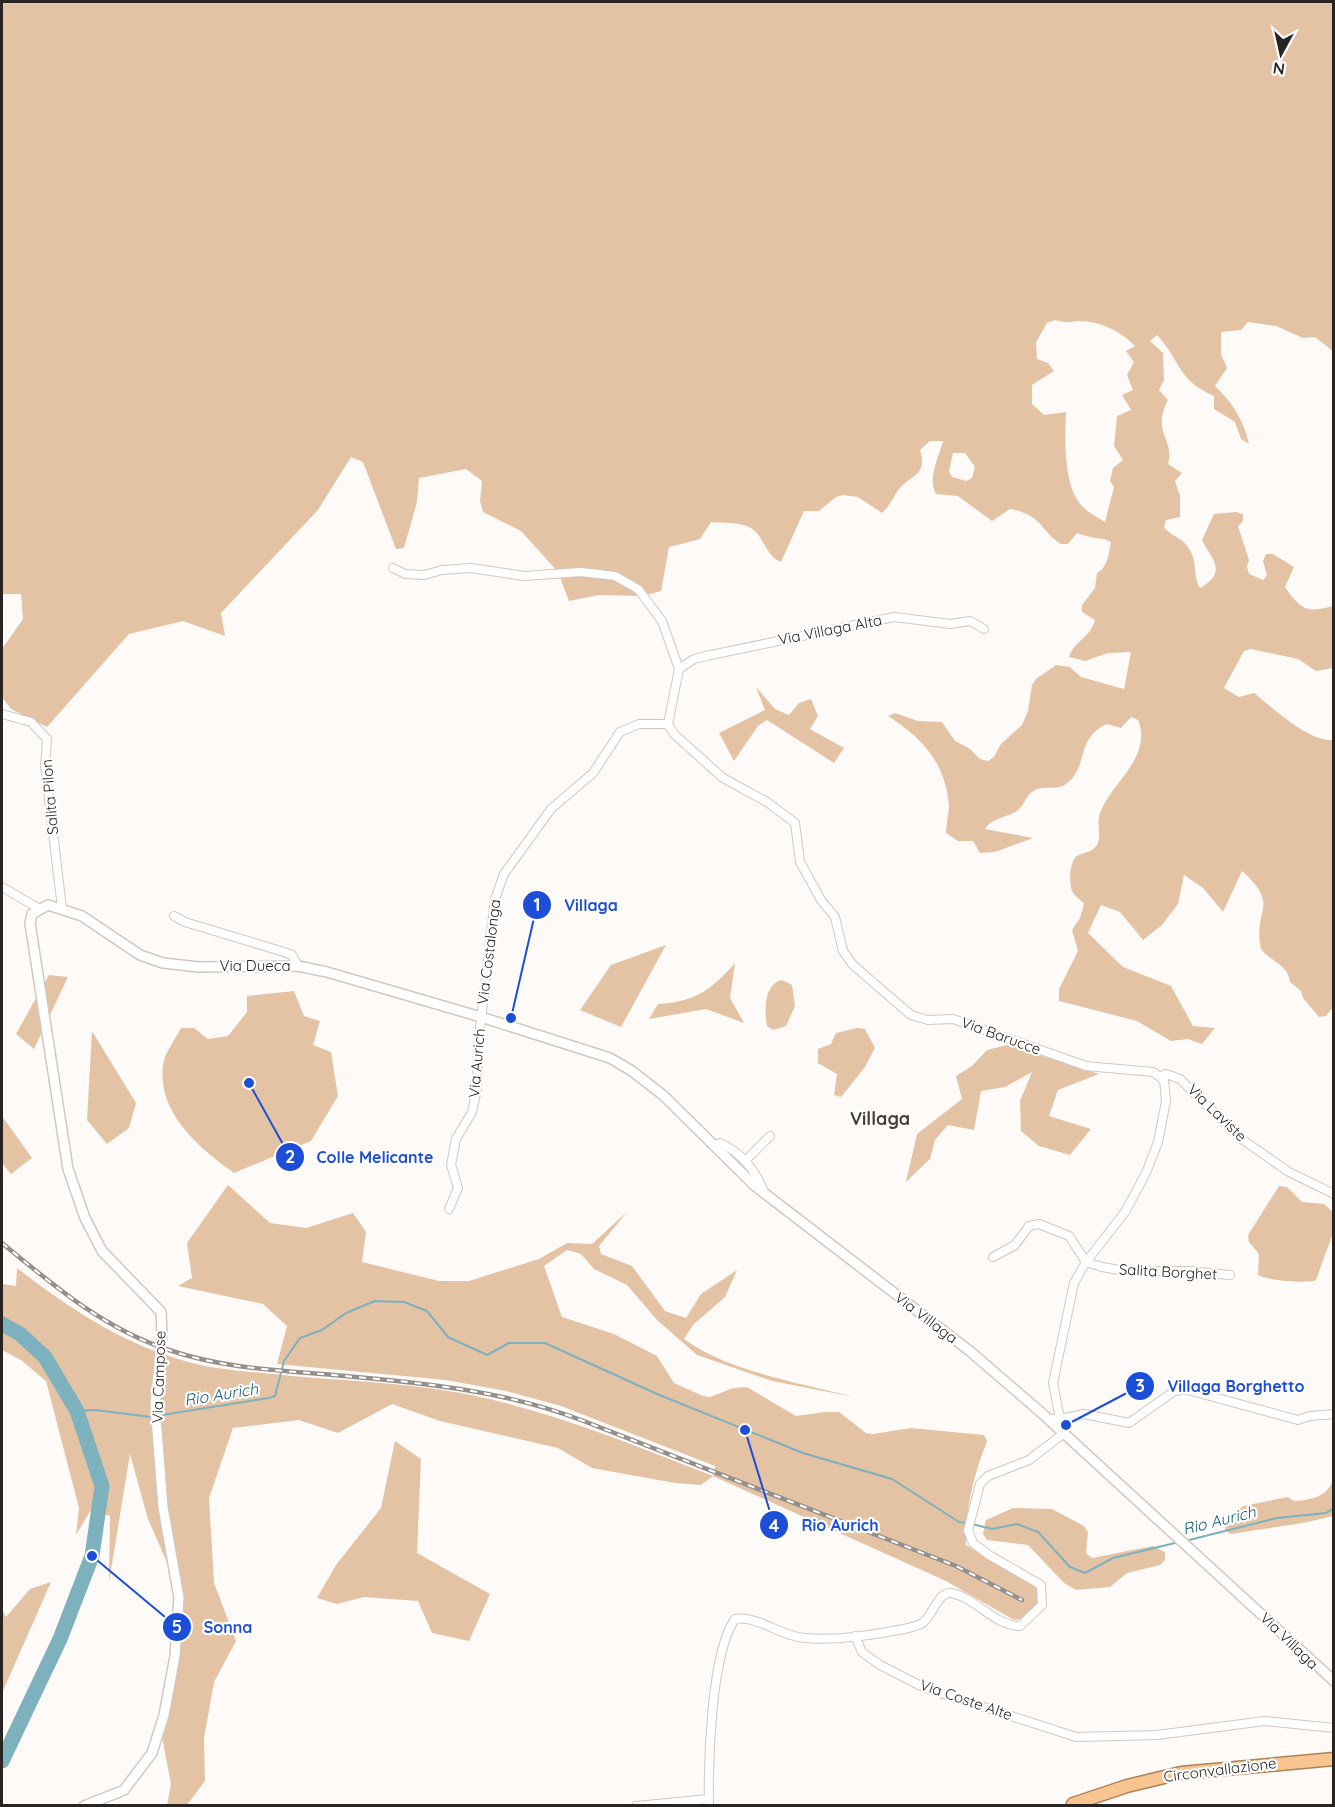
<svg xmlns="http://www.w3.org/2000/svg" width="1335" height="1807" viewBox="0 0 1335 1807" font-family="Quicksand,sans-serif">
	<style>
		.green { fill: #e4c3a4; fill-rule: evenodd }
		.lines { fill: none; stroke-linecap: round; stroke-linejoin: round }
		.stream { stroke: #7cb1bd; stroke-width: 2 }
		.river { stroke: #7cb1bd; stroke-width: 15 }
		.minor-casing { stroke: #d1c8c0; stroke-width: 10 }
		.tertiary-casing { stroke: #d1c8c0; stroke-width: 12 }
		.trunk-casing { stroke: #af8256; stroke-width: 15 }
		.minor { stroke: #fff; stroke-width: 8 }
		.tertiary { stroke: #fff; stroke-width: 9 }
		.trunk { stroke: #f8c48f; stroke-width: 12 }
		.rail-casing { stroke: #938f8c; stroke-width: 4.5 }
		.rail { stroke: #fff; stroke-width: 2; stroke-dasharray: 7; stroke-linecap: butt }
		.labels { text-anchor: middle; stroke-width: 4.5; stroke-linejoin: round; paint-order: stroke }
		.street-label { font-size: 15px; fill: #282421; stroke: #fff }
		.water-label { font-size: 16px; font-style: italic; fill: #155d6b; stroke: #fff }
		.quarter-label { font-size: 18px; font-weight: bold; fill: #443d36; stroke: #fff }
		.leader { fill: none; stroke: #1d4ed8; stroke-width: 2 }
		.callout-dot { fill: #1d4ed8; stroke: #fff; stroke-width: 2 }
		.mark-label { font-size: 18px; text-anchor: middle; font-weight: bold; fill: #fff }
		.callout-label { font-size: 16px; text-anchor: middle; font-weight: bold; fill: #1d4ed8; stroke: #fff; stroke-width: 4.5; stroke-linejoin: round; paint-order: stroke }
	</style>
	<rect width="100%" height="100%" fill="#fefaf7"/>
	<!-- green -->
	<g class="green">
		<path d="M2,2h1331v349l-18,-14 -12,1 -27,-12 -28,-4 -7,8 -20,2v22l6,14 -12,18c18,17 29,35 34,58l-8,-5 -6,-17 -21,-13v-13c-37,-16 -33,-35 -57,-61l-7,6 13,12 1,27 -5,10 9,10c-17,33 7,38 0,64l14,9 -7,8 5,15v21l-14,3 -2,7c8,11 19,9 27,25 6,11 2,25 9,36 29,-17 11,-29 2,-48l12,-26 22,-2 7,2v7l-5,5 11,34 -2,7 2,7 14,6 4,-5 -4,-14 3,-7h7l21,13 -9,20c17,24 22,26 48,19v62l-17,3 -18,-12 -47,-10 -7,2 -20,37 15,9 15,-4c19,15 55,49 79,47l1,266 -8,10 -7,1 -16,-19 -2,-7 -11,-9c-1,-17 -20,-21 -29,-33 -9,-41 21,-42 -19,-78l-19,41 -20,-24 -19,-13 -6,29 -16,21 -19,15 -23,-28 -19,-7 -13,28 35,34 48,19 22,40 22,2 -13,16 -14,-5 -17,2 -34,-20 -78,-20v-12l19,-38 -6,-21 8,-12 4,-14c-3,-4 -7,-6 -10,-10 -6,-6 -5,-33 3,-38 7,-4 15,-3 20,-11 5,-10 -1,-21 3,-32 11,-30 53,-56 38,-93l-7,-3 -10,11 -14,-4c-32,14 -18,44 -41,60 -9,7 -21,1 -31,6 -10,5 -10,16 -18,21 -11,7 -24,6 -32,18l48,9 -38,14 -15,1 -7,-12h-15l-12,-8c0,-10 3,-19 3,-28 -4,-43 -27,-67 -61,-89l7,-3 23,8 24,1 13,19 15,8 10,10 8,2 6,-4 7,-13 21,-19 6,-14 4,-26 4,-6 20,-14 14,2 11,10 43,12 7,-37 -23,1 -23,8 -16,-4c5,-16 22,-20 26,-37l-13,-8v-7l13,-17 2,-15c11,-6 12,-19 14,-31 -8,-5 -20,-3 -34,-9l-9,11h-7c-21,-13 -18,-29 -51,-35l-18,12 -34,-25 -22,-2c-9,-16 3,-37 7,-53h-13l-10,9c8,25 -9,25 -21,39 -6,8 -9,17 -17,24l-24,-16 -15,-2 -7,2 -17,14h-15l-23,51c-16,-6 -17,-28 -32,-35 -10,-5 -27,-4 -38,-5l-11,17 -31,8 -8,44 -18,5 -44,-1 -30,6 -11,-29 -37,-41 -38,-19 -3,-11 2,-20 -16,-12 -47,9 -2,24 -13,46 -8,1 -33,-87 -12,-5 -33,53 -97,103 4,23 -42,-15 -54,13 -82,93 -36,-18 -9,-12v-48l21,-30 -2,-25h-19zM1055,320c10,3 14,2 24,1 22,0 41,10 56,25l-9,5 8,11 -7,13 6,15 -11,5 9,15 -14,6 -3,30 9,14 -10,8 -3,13 4,6 -9,35c-8,-5 -18,-10 -24,-17 -18,-21 -16,-67 -15,-93l-22,3 -12,-11v-19l22,-14 -6,-8 -11,-4 -1,-17 11,-19zM953,453h12l10,14 -3,11 -6,3 -14,-4 -3,-6z"/>
		<path d="M756,687l19,22 14,6 10,-12 12,-4 7,17 -8,13 34,19 -10,15 -67,-43 -9,6 -24,35 -15,-28 46,-23z"/>
		<path d="M666,945l-45,82 -41,-17 31,-45z"/>
		<path d="M735,963l-5,35 14,25 -38,-14 -57,10 9,-15c37,-2 53,-14 77,-41z"/>
		<path d="M49,975l19,2 -34,72 -18,-15z"/>
		<path d="M782,980l10,5 3,21 -9,20 -13,4 -6,-4c-3,-16 -3,-42 15,-46z"/>
		<path d="M294,991l10,25 16,5 -7,24 18,7 7,44 -27,45 -77,32c-34,-25 -77,-59 -71,-108 1,-11 13,-27 18,-37h13l14,11 20,-3 19,-24v-16z"/>
		<path d="M857,1028l8,1 10,19 -10,19 -24,30 -7,-2 3,-21 -19,-11v-14l13,-5 5,-11z"/>
		<path d="M92,1031l44,72 -7,25 -22,16 -20,-24z"/>
		<path d="M1007,1045l92,29 -41,16 -9,26 42,13 -21,26 -31,-9 -18,-15 -1,-30 12,-29 -27,15 -24,4 -7,39 -26,-5 -13,15 -5,19 -24,23 11,-48 45,-35 -6,-23 16,-10 15,-16z"/>
		<path d="M2,1116l30,42 -21,16 -9,-11z"/>
		<path d="M228,1185l42,38 36,5 47,-15 13,19 -4,30 77,19h30l70,-22 28,-16 25,1 35,-32 -28,34 2,8 31,12 33,45 21,7 15,-24 36,-24 -12,27 -31,27 -10,15c47,34 115,43 170,58l-82,-16 -75,-26 -40,-35 -30,-35 -33,-16 -13,-15 -14,-4 -23,16 18,51 52,17 43,22 17,27 29,13 7,1 23,-9 14,-1 49,29 29,-4h14l27,21 7,1 38,-6 73,7 3,6c-13,34 -22,68 -21,104l72,43 -1,17 -12,13 -11,2 -68,-39 -233,-105 -12,9 -26,-2 -83,-15 -34,-20 -118,-27 -48,-17 -54,29 -39,-13 -66,8 -24,70 5,85 22,58 -22,41 -10,56 1,43 -18,24h-20l4,-21 -9,-47 21,-138 -35,-80 -18,-65 -21,128 1,-66 -19,-6 -15,25 3,-27 -33,-127 -25,-21 -19,-10v-66l14,2 1,-18c49,38 101,73 161,91 31,10 63,12 95,15 65,7 134,8 198,21 83,17 163,50 242,81l2,-10 -154,-60 -55,-15 -60,-11 -169,-16 10,-38 -24,-22 -85,-18 14,-8 -5,-35z"/>
		<path d="M1279,1186l8,1 15,15 22,2 9,8v21l-17,47c-7,4 -51,0 -58,-5l1,-21 -10,-12 -1,-7z"/>
		<path d="M395,1441l26,18 -4,94 73,41 -21,47 -37,-8 -14,-32 -54,-4 -27,7 -20,-6 19,-33 45,-57z"/>
		<path d="M1333,1480v36c-33,9 -67,12 -102,18l-6,-4v-8l18,-16 45,-9 6,4c17,-1 33,-4 39,-21z"/>
		<path d="M1013,1508l39,1 32,17 4,6 -2,21 6,5 61,-12 12,6v8l-5,5 -33,8 -17,14 -34,3 -12,-7 -36,-38 -41,-5 -4,-6 3,-14z"/>
		<path d="M51,1582l-49,111v-84l4,8 24,-28z"/>
	</g>
	<g class="lines">
		<!-- stream -->
		<g class="stream">
			<path d="M77,1411l18,-1 56,7"/>
			<path d="M162,1415l107,-17 6,-2 9,-35 16,-23 22,-8 24,-17 29,-12 29,1 23,9 21,26 39,18 22,-12h36l112,51 146,59 89,26 67,43 8,1"/>
			<path d="M972,1524l20,5 25,-5 21,8 32,35 15,6 28,-15 66,-16"/>
			<path d="M1185,1541l92,-23 49,-5 8,-5"/>
		</g>
		<!-- river -->
		<path class="river" d="M2,1324l18,10 25,23 32,54 25,75 -10,70 -32,83 -58,122"/>
		<defs>
			<g id="minor">
				<path d="M393,568l12,6 19,1 18,-5 29,-2 53,8 57,-4 34,4 23,13 24,32 17,48 -11,55"/>
				<path d="M679,669l15,-10 12,-3 188,-39 56,7 20,-3 14,8"/>
				<path d="M2,714l29,8 16,17 -2,27 17,142"/>
				<path d="M668,724l6,10 49,44 44,24 28,21 5,39 21,38 14,17 8,34 10,14 58,50 17,5 25,-1 133,47 67,6 11,8 2,21 -8,41 -12,31 -21,39 -39,50 -12,21 -21,100 7,36h-12"/>
				<path d="M2,887l36,21"/>
				<path d="M174,916l11,6 99,30 8,3 6,11"/>
				<path d="M1161,1076l5,-2 14,5 60,59 49,34 45,22"/>
				<path d="M714,1146l6,-3c23,10 36,28 45,51"/>
				<path d="M746,1160l24,-24"/>
				<path d="M449,1209l9,-21 -7,-23 5,-26 16,-27 5,-23 1,-43 17,-147 9,-25 47,-65 42,-36 27,-41 19,-8h29"/>
				<path d="M993,1257l22,-12 14,-19 10,-2 30,12 17,26 16,5 23,4h65l40,4"/>
				<path d="M1060,1419l24,-5 45,9 44,-31 11,-3 114,31 12,-4 24,-2"/>
				<path d="M855,1636l7,16 18,13 45,23 151,49 81,-2 108,-14 69,7"/>
				<path d="M636,1806l73,-7"/>
				<path d="M709,1806c-1,-42 2,-154 26,-187 22,-4 45,17 69,19 32,3 68,-3 100,-9 5,-1 12,-3 17,-5 11,-6 17,-33 30,-31 26,5 43,33 69,33l22,-21 -1,-20 -52,-30 -16,-12 -5,-13 12,-46 8,-8 41,-16 34,-26"/>
			</g>
			<path id="tertiary" d="M84,1806l40,-16 28,-37 12,-38 11,-59 4,-58 -16,-91 -8,-102 7,-71 -1,-22 -59,-61 -17,-33 -17,-49 -38,-246 2,-9 16,-9 34,11 58,39 23,8 36,4 99,-1 29,6 154,45 129,41 22,13 32,25 91,90 216,166 74,64 289,265"/>
			<path id="trunk" d="M1073,1804l54,-18 54,-13 153,-14"/>
		</defs>
		<!-- minor casing -->
		<use href="#minor" class="minor-casing"/>
		<!-- tertiary casing -->
		<use href="#tertiary" class="tertiary-casing"/>
		<!-- trunk casing -->
		<use href="#trunk" class="trunk-casing"/>
		<!-- minor -->
		<use href="#minor" class="minor"/>
		<!-- tertiary -->
		<use href="#tertiary" class="tertiary"/>
		<!-- trunk -->
		<use href="#trunk" class="trunk"/>
		<defs>
			<path id="rail" d="M2,1243c51,42 102,86 167,107 50,17 101,20 153,24 89,8 175,14 259,46l375,146 66,34"/>
		</defs>
		<!-- rail casing -->
		<use href="#rail" class="rail-casing"/>
		<!-- rail -->
		<use href="#rail" class="rail"/>
	</g>
	<g class="labels">
		<!-- street labels -->
		<g class="street-label">
			<text transform="translate(830 630) rotate(-11)" y="5">Via Villaga Alta</text>
			<text transform="translate(50 797) rotate(-95)" y="5">Salita Pilon</text>
			<text transform="translate(489 952) rotate(-83)" y="5">Via Costalonga</text>
			<text x="255" y="971">Via Dueca</text>
			<text transform="translate(1001 1036) rotate(20)" y="5">Via Barucce</text>
			<text transform="translate(477 1063) rotate(-85)" y="5">Via Aurich</text>
			<text transform="translate(1217 1113) rotate(44)" y="5">Via Laviste</text>
			<text transform="translate(1168 1272) rotate(3)" y="5">Salita Borghet</text>
			<text transform="translate(926 1318) rotate(37)" y="5">Via Villaga</text>
			<text transform="translate(159 1377) rotate(-88)" y="5">Via Campose</text>
			<text transform="translate(1289 1641) rotate(44)" y="5">Via Villaga</text>
			<text transform="translate(966 1700) rotate(19)" y="5">Via Coste Alte</text>
			<text transform="translate(1220 1770) rotate(-7)" y="5">Circonvallazione</text>
		</g>
		<!-- water labels -->
		<g class="water-label">
			<text transform="translate(221 1394) rotate(-9)" y="6">Rio Aurich</text>
			<text transform="translate(1219 1520) rotate(-14)" y="6">Rio Aurich</text>
		</g>
		<!-- quarter labels -->
		<g class="quarter-label">
			<text x="880" y="1125">Villaga</text>
		</g>
	</g>
	<!-- callouts -->
	<path class="leader" d="M511 1018L537 905M249 1083L290 1157M1066 1425L1140 1386M745 1430L774 1525M92 1556L177 1627"/>
	<g class="callout-dot">
		<circle cx="511" cy="1018" r="6"/>
		<circle cx="249" cy="1083" r="6"/>
		<circle cx="1066" cy="1425" r="6"/>
		<circle cx="745" cy="1430" r="6"/>
		<circle cx="92" cy="1556" r="6"/>
		<circle cx="537" cy="905" r="15"/>
		<circle cx="290" cy="1157" r="15"/>
		<circle cx="1140" cy="1386" r="15"/>
		<circle cx="774" cy="1525" r="15"/>
		<circle cx="177" cy="1627" r="15"/>
	</g>
	<g class="mark-label">
		<text x="537" y="911">1</text>
		<text x="290" y="1163">2</text>
		<text x="1140" y="1392">3</text>
		<text x="774" y="1532">4</text>
		<text x="177" y="1633">5</text>
	</g>
	<g class="callout-label">
		<text x="591" y="911">Villaga</text>
		<text x="375" y="1163">Colle Melicante</text>
		<text x="1236" y="1392">Villaga Borghetto</text>
		<text x="840" y="1531">Rio Aurich</text>
		<text x="228" y="1633">Sonna</text>
	</g>
	<!-- border -->
	<rect width="1335" height="1807" fill="none" stroke="#282421" stroke-width="6"/>
	<!-- north arrow -->
	<g transform="translate(1281 54) rotate(188)" stroke="#ffffff" stroke-width="4.5" paint-order="stroke">
	<path d="M0-4.5L10 22L0 15L-10 22Z" fill="#282421"/>
	<text y="-9" font-size="16" font-weight="bold" text-anchor="middle" fill="#282421">N</text>
	</g>
</svg>
